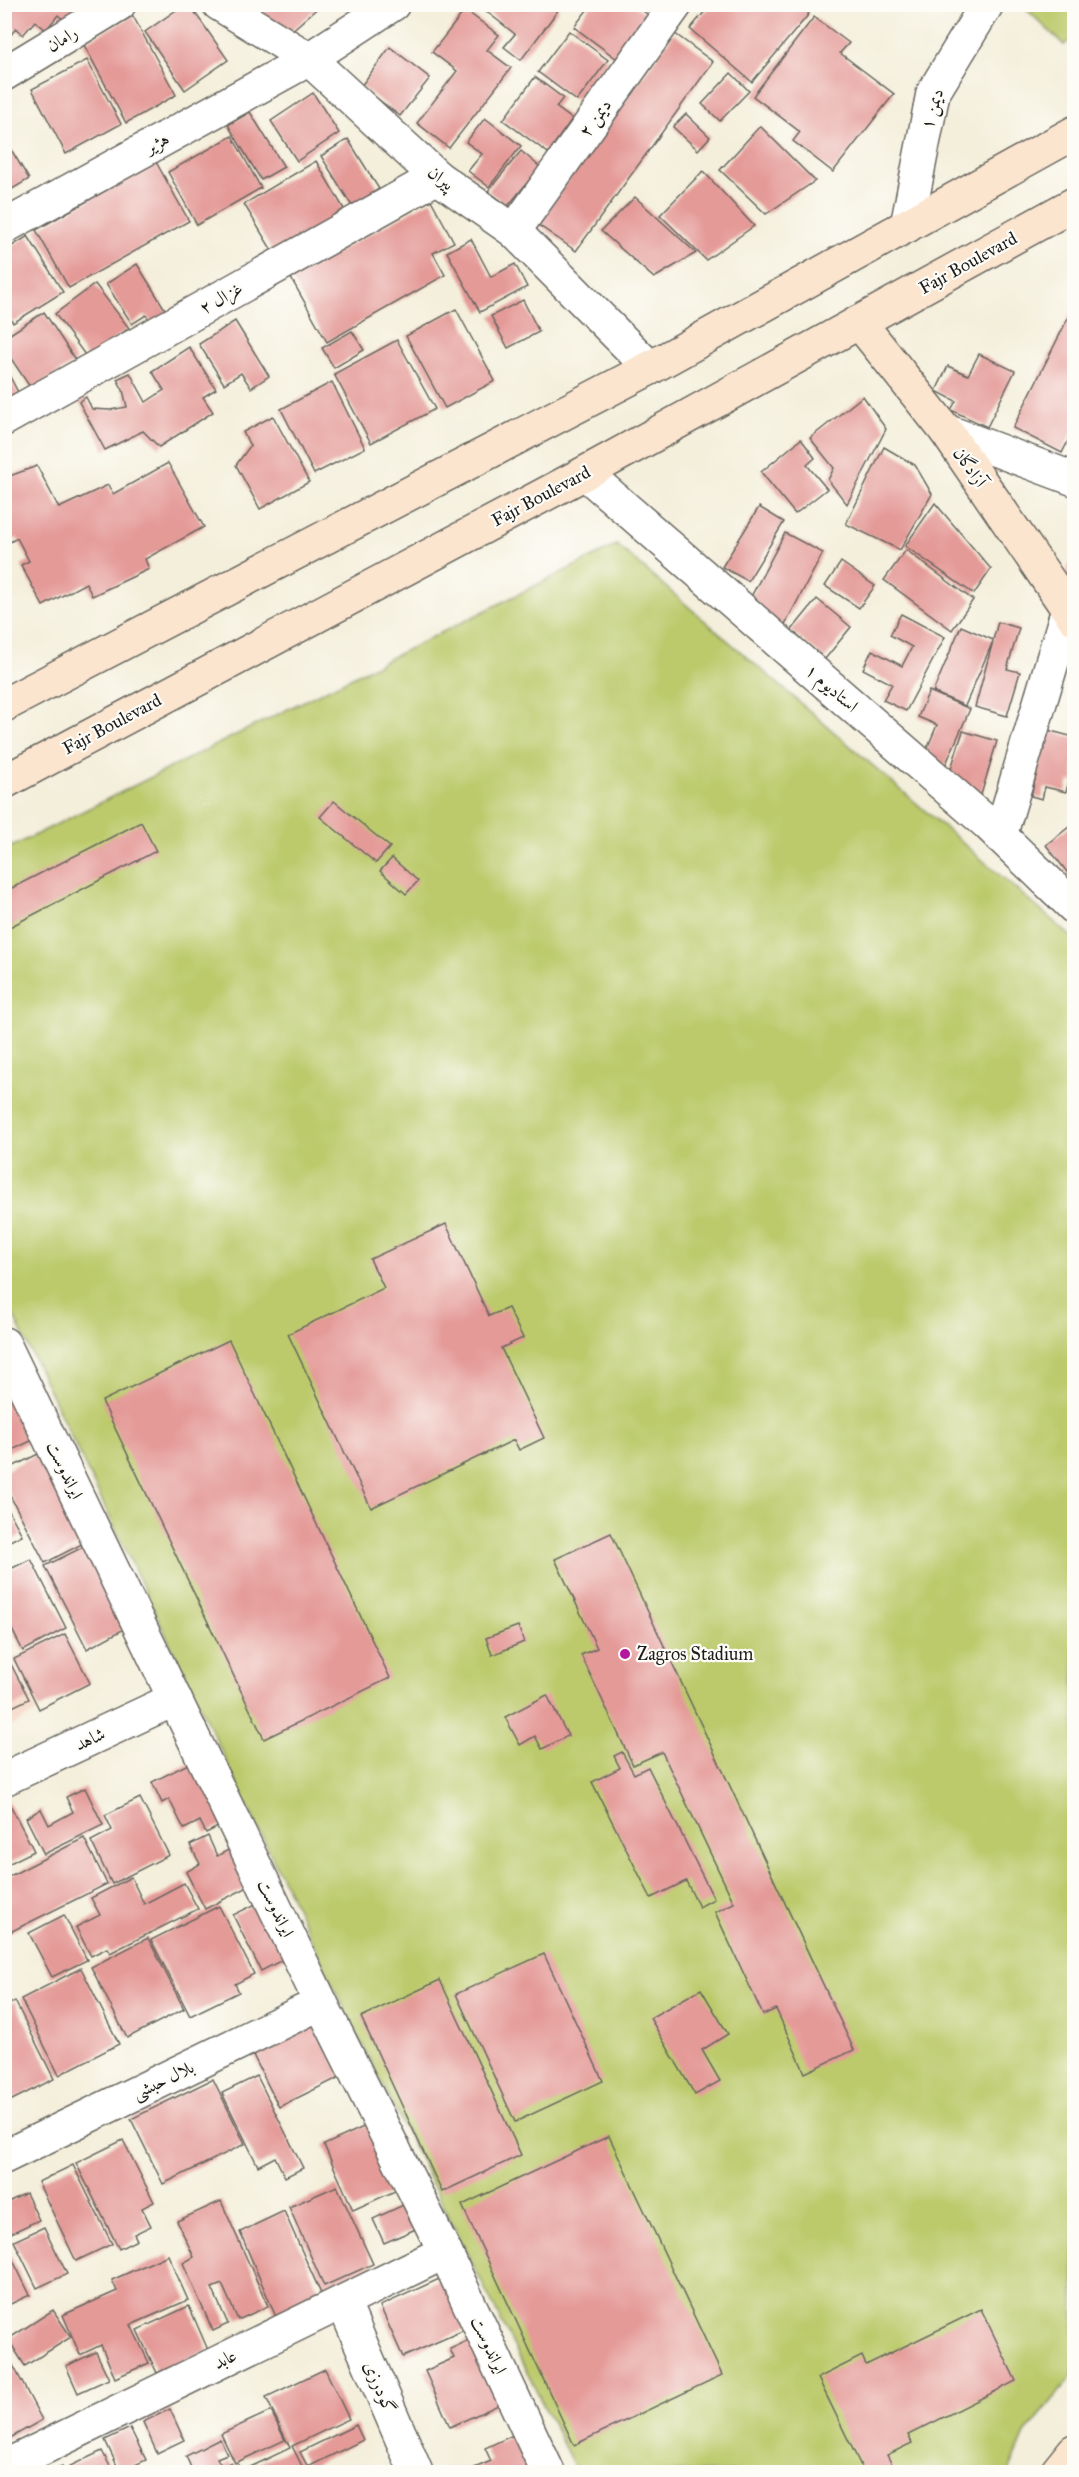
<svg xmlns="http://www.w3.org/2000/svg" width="1079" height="2477" viewBox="0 0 1079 2477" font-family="'IM FELL Great Primer',Amiri,serif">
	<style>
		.built { fill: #f4d3c0 }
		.green { fill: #bcca6c; stroke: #6c7344; stroke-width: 1.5 }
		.building { fill: #e49a97 }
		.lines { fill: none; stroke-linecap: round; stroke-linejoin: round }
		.street-casing { stroke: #68665f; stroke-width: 36 }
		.secondary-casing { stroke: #68665f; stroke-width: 36 }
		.street { stroke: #fff; stroke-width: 33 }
		.secondary { stroke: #fbe5cf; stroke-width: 33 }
		.poi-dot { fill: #b5179e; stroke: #fdfcf7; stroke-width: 2 }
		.labels { text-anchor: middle; stroke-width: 4.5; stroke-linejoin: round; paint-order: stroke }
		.street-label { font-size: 18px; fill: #1c1c1c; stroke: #fdfcf7 }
		.poi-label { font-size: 18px; fill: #1c1c1c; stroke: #fdfcf7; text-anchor: start }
	</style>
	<rect width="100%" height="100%" fill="#fdfcf7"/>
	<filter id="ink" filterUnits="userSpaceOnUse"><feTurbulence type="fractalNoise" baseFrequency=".0167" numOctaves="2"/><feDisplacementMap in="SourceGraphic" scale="12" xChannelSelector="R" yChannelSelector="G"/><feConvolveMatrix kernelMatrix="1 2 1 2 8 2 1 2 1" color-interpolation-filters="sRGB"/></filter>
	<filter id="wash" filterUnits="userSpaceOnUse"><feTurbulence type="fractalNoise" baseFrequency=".008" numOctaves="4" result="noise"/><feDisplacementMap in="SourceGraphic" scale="24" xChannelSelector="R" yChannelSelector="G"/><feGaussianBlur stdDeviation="1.35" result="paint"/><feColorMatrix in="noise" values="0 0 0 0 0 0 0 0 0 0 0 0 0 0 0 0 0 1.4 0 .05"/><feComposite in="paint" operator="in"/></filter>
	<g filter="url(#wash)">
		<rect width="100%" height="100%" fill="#f4efdb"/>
		<!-- built -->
		<path class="built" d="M4,1644l33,68 -32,18h-1z"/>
		<!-- green -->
		<g class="green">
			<path d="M1022,5h52v32l-10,8z"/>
			<path d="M617,545l457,394v1435l-49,60 -16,38h-432l-232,-462 -340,-712v-448z"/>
		</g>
		<g id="blocks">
			<!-- building -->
			<g class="building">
				<path d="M185,4h4l39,56 -43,30 -40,-58z"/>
				<path d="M249,4h73l-42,37z"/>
				<path d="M477,4h76l6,5 -38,51 -17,-13 11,-13z"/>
				<path d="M711,4h88l10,10 -57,68 -62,-53z"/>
				<path d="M5,5h75l-14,17 -8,-7 -12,15 -11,-9 -12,14 -7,-7 -11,15z"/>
				<path d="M591,5h43l16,11 -33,43 -43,-32z"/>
				<path d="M465,10l34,25 -12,15 24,18 -62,80 -32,-25 40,-52 -25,-19z"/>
				<path d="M133,16l43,79 -50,28 -43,-80z"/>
				<path d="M814,17l35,26 -9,10 54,41 -61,78 -40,-31 7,-9 -47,-36z"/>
				<path d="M569,31l39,29 -31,41 -39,-29z"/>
				<path d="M674,33l39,29 -137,189 -39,-27z"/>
				<path d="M390,47l40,31 -30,38 -39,-30z"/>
				<path d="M87,60l34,64 -55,30 -34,-65z"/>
				<path d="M731,73l18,18 -29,30 -18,-17z"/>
				<path d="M535,77l28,21 -7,9 16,12 -24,34 -45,-33z"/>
				<path d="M313,93l26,40 -42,28 -26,-40z"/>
				<path d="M250,112l34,55 -23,13 -33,-55z"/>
				<path d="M686,114l24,23 -12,13 -25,-23z"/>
				<path d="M485,118l36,28 -32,41 -21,-16 14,-17 -16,-12z"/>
				<path d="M760,126l55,55 -49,33 -46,-44z"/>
				<path d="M232,136l29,52 -64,37 -29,-53z"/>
				<path d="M4,138l25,41 -25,15z"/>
				<path d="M348,139l31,50 -27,17 -31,-50z"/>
				<path d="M521,151l19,16 -32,39 -20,-15z"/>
				<path d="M316,161l32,55 -71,43 -33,-55z"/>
				<path d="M156,162l33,59 -120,67 -33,-58z"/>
				<path d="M703,171l51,55 -48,34 -46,-45z"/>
				<path d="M635,197l61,56 -42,25 -53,-47z"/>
				<path d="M431,200l23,42 -21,11 12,22 -118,67 -36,-64z"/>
				<path d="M28,236l35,56 -50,31 -9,-15v-57z"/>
				<path d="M471,239l20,38 24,-13 12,23 -47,25 -33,-60z"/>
				<path d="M137,264l31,50 -16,10 -6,-9 -14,9 -26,-40z"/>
				<path d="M95,284l34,44 -41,31 -33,-45z"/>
				<path d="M523,300l16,32 -31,16 -17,-32z"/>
				<path d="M1074,306v123l-12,24 -49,-25z"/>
				<path d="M456,309l39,72 -50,27 -39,-72z"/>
				<path d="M44,312l32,49 -44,29 -28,-42v-10z"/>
				<path d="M235,321l34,55 -18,12 -10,-15 -17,11 -25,-40z"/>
				<path d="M352,331l12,19 -30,18 -12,-20z"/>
				<path d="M397,340l38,69 -64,34 -37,-69z"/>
				<path d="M189,347l27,42 -13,8 10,15 -54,35 -16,-16 -38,19 -26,-48 7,-5 6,12 18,1 17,-3 -4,-17 -6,-11 13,-6 16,29 18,-12 -12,-19z"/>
				<path d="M979,354l36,17 -28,56 -36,-17 5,-9 -20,-10 12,-25 20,9z"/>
				<path d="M5,367l17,33 -17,10z"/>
				<path d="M332,382l33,66 -51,26 -33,-65z"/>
				<path d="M863,396l23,33 -39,75 -19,-24 6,-12 -24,-30z"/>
				<path d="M273,416l36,66 -49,27 -24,-44 14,-19 -7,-14z"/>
				<path d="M801,439l14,19 -8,7 20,24 -32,25 -34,-42z"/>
				<path d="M884,447l31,18 17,29 -32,56 -54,-26z"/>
				<path d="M168,463l36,64 -59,32 4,10 -57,27 -6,-13 -43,23 -22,-41 8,-4 -12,-23 -7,4 -6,-9v-55l33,-12 22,42 49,-23 5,9z"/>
				<path d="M935,503l56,66 -17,25 -69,-48z"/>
				<path d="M759,507l25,15 -36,59 -26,-14z"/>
				<path d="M785,533l38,20 -39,73 -38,-20z"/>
				<path d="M1074,547v39l-10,-2z"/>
				<path d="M906,550l67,50 -21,30 -68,-50z"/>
				<path d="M841,562l34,24 -16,22 -34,-22z"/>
				<path d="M817,599l34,28 -26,32 -34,-28z"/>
				<path d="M901,614l44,23 -39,74 -23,-11 9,-16 -29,-15 9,-19 30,16 10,-19 -22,-12z"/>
				<path d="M998,622l21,6 -12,41 13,3 -13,44 -32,-9 18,-66 -28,65 -32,-14 28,-66 32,14z"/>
				<path d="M929,691l41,18 -25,57 -19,-15 11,-26 -19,-8z"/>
				<path d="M1047,730l27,7v45l-5,-1 -3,11 -21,-5 -3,12 -11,-3z"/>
				<path d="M963,731l34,10 -16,54 -31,-23z"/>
				<path d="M334,801l56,46 -14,16 -56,-46z"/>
				<path d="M141,822l15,29 -152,79v-38z"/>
				<path d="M1074,823v58l-28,-36z"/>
				<path d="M392,858l26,23 -12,13 -26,-23z"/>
				<path d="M446,1224l43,92 19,-8 15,30 -22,10 43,90 -25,12 -5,-10 -143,68 -83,-174 96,-46 -14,-29z"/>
				<path d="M229,1340l161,338 -126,61 -162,-338z"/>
				<path d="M4,1384l29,56 -29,14z"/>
				<path d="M40,1453l44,90 -39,20 -41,-79v-13z"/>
				<path d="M4,1502l18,33 -18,9z"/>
				<path d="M611,1533l243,517 -49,23 -29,-64 -13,6 -48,-103 19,-9 -72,-151 -29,13 -52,-110 16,-7 -42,-89z"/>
				<path d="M87,1545l41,82 -41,22 -42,-83z"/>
				<path d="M31,1559l35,69 -43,23 -19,-37v-42z"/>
				<path d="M518,1626l6,16 -32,13 -6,-17z"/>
				<path d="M65,1634l25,49 -51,26 -25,-50z"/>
				<path d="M4,1651l25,48 -25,12z"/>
				<path d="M547,1695l21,41 -26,13 -7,-13 -15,9 -15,-28z"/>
				<path d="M622,1752l12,22 14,-7 66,132 -15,8 -13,-26 -35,17 -59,-116 28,-14 -6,-12z"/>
				<path d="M194,1761l32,62 -20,10 -6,-12 -16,8 -15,-30 -7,4 -10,-21z"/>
				<path d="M85,1788l18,37 -59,29 -18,-36 15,-9 8,16 24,-13 -7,-15z"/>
				<path d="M4,1793l30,58 -30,15z"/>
				<path d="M140,1798l29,57 -57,29 -21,-43 21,-11 -7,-15z"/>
				<path d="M208,1836l9,20 21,-11 18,38 -51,26 -19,-37 14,-8 -10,-19z"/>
				<path d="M84,1838l23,46 -103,51v-56z"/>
				<path d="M131,1877l13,27 40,-21 14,26 -88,44 -3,-5 -16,8 -15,-29 24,-12 -9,-17z"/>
				<path d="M264,1900l28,55 -31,16 -28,-56z"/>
				<path d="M219,1906l35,68 -19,10 4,8 -49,24 -39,-76z"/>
				<path d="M64,1915l23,45 -35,17 -23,-44z"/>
				<path d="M148,1938l36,71 -57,29 -36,-71z"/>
				<path d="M544,1954l59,127 -88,41 -59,-128z"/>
				<path d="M81,1968l38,76 -60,31 -38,-76z"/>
				<path d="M440,1980l81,175 -79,37 -81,-175z"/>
				<path d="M701,1989l27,45 -26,16 18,31 -25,14 -45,-77z"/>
				<path d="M15,2001l39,78 -50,25v-97z"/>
				<path d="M311,2014l31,62 -63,31 -31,-62z"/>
				<path d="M257,2076l46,92 -18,9 -10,-20 -17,9 -36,-73z"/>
				<path d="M213,2079l32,65 -82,40 -32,-65z"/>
				<path d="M372,2123l30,65 -49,22 -29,-65z"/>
				<path d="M609,2136l113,239 -148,70 -112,-240z"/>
				<path d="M123,2140l31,62 -12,6 9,18 -17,8 3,6 -18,9 -43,-86z"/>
				<path d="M73,2165l39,79 -36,17 -38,-79z"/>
				<path d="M337,2186l36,78 -49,22 -35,-79z"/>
				<path d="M26,2193l13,27 -32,15 -3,-5v-26z"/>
				<path d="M416,2199l11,25 -43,19 -11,-24z"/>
				<path d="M221,2201l47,105 -30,14 -16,-36 -10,4 16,36 -15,7 -30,-68 11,-6 -17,-36z"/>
				<path d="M284,2211l38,85 -46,21 -36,-85z"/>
				<path d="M44,2227l23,47 -30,14 -23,-47z"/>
				<path d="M4,2242l26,53 -26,12z"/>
				<path d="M168,2255l20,45 -57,25 18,38 -34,15 -14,-33 -21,10 -17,-40 54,-24 -5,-11z"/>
				<path d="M448,2275l23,52 -68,30 -23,-51z"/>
				<path d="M189,2306l19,44 -51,23 -20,-43z"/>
				<path d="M981,2309l35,72 -108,54 4,8 -25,12 9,17h-32l-46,-94 44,-22 4,9z"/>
				<path d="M53,2310l18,27 -46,29 -17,-27z"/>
				<path d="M476,2337l29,65 -55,25 -25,-56 29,-13 -4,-9z"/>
				<path d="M5,2350l37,70 -37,21z"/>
				<path d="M96,2352l13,27 -31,14 -12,-27z"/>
				<path d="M325,2369l24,50 -57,27 13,26h-59l-2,-2 46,-22 -24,-51z"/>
				<path d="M170,2409l14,31 -27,13 -14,-31z"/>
				<path d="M271,2411l14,29 -50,23 -14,-29z"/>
				<path d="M356,2425l7,15 -55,27 -8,-15z"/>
				<path d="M130,2428l16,32 -26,12 -15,-32z"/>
				<path d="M522,2431l19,41h-70l-1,-2 21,-9 -6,-13z"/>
				<path d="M220,2439l7,15 -10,4 5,9 9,-5 2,5 5,-2 4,7h-49l-7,-16z"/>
				<path d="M102,2451l11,21h-40l-3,-6z"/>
				<path d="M62,2466l3,6h-17z"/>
			</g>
		</g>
	</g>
	<g filter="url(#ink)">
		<use href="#blocks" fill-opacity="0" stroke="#68665f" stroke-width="1.5"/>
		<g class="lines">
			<defs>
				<g id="street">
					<path d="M219,4l90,55 128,118 77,54 136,137"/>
					<path d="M4,74l115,-70"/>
					<path d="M907,226l26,-133 54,-89"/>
					<path d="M4,227l305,-168 84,-55"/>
					<path d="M514,231l162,-227"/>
					<path d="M4,419l433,-242"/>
					<path d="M946,431l128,48"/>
					<path d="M585,473l402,350 87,84"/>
					<path d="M1000,836l68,-227"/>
					<path d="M4,1344l317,659 124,249 103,220"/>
					<path d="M4,1779l171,-80"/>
					<path d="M4,2157l317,-154"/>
					<path d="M343,2302l73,170"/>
					<path d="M4,2467l441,-215"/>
				</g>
				<g id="secondary">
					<path d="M859,322l87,109 128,187"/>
					<path d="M4,705l646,-337 424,-235"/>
					<path d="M4,782l581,-309 489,-269"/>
					<path d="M1057,2472l17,-21"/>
				</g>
			</defs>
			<!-- street casing -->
			<use href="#street" class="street-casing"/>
			<!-- secondary casing -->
			<use href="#secondary" class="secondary-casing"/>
			<!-- street -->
			<use href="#street" class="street"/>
			<!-- secondary -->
			<use href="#secondary" class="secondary"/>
		</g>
	</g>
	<!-- markers -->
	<circle class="poi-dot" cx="625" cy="1654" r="6"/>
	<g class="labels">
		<!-- street labels -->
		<g class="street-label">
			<text transform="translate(62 39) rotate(-31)" y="6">رامان</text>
			<text transform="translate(932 109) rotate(-74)" y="6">دیمن ۱</text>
			<text transform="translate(595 118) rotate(-54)" y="6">دیمن ۲</text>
			<text transform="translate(157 143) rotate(-29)" y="6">هژیر</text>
			<text transform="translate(441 178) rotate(38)" y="6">پیران</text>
			<text transform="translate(968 263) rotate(-29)" y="6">Fajr Boulevard</text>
			<text transform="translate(221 298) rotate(-29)" y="6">غزال ۲</text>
			<text transform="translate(970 467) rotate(55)" y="6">آزادگان</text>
			<text transform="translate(541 496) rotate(-28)" y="6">Fajr Boulevard</text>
			<text transform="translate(832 688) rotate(41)" y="6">استادیوم ۱</text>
			<text transform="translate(112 724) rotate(-28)" y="6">Fajr Boulevard</text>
			<text transform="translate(65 1470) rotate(64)" y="6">ایراندوست</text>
			<text transform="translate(90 1739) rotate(-25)" y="6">شاهد</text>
			<text transform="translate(276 1908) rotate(64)" y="6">ایراندوست</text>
			<text transform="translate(163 2080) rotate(-26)" y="6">بلال حبشی</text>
			<text transform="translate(489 2345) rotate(65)" y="6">ایراندوست</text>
			<text transform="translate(225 2359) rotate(-26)" y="6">عابد</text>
			<text transform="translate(380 2387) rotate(67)" y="6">گودرزی</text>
		</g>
		<!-- poi labels -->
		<g class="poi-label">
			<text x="637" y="1660">Zagros Stadium</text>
		</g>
	</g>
	<!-- margin -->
	<rect width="1079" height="2477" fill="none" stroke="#fdfcf7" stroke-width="24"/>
</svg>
